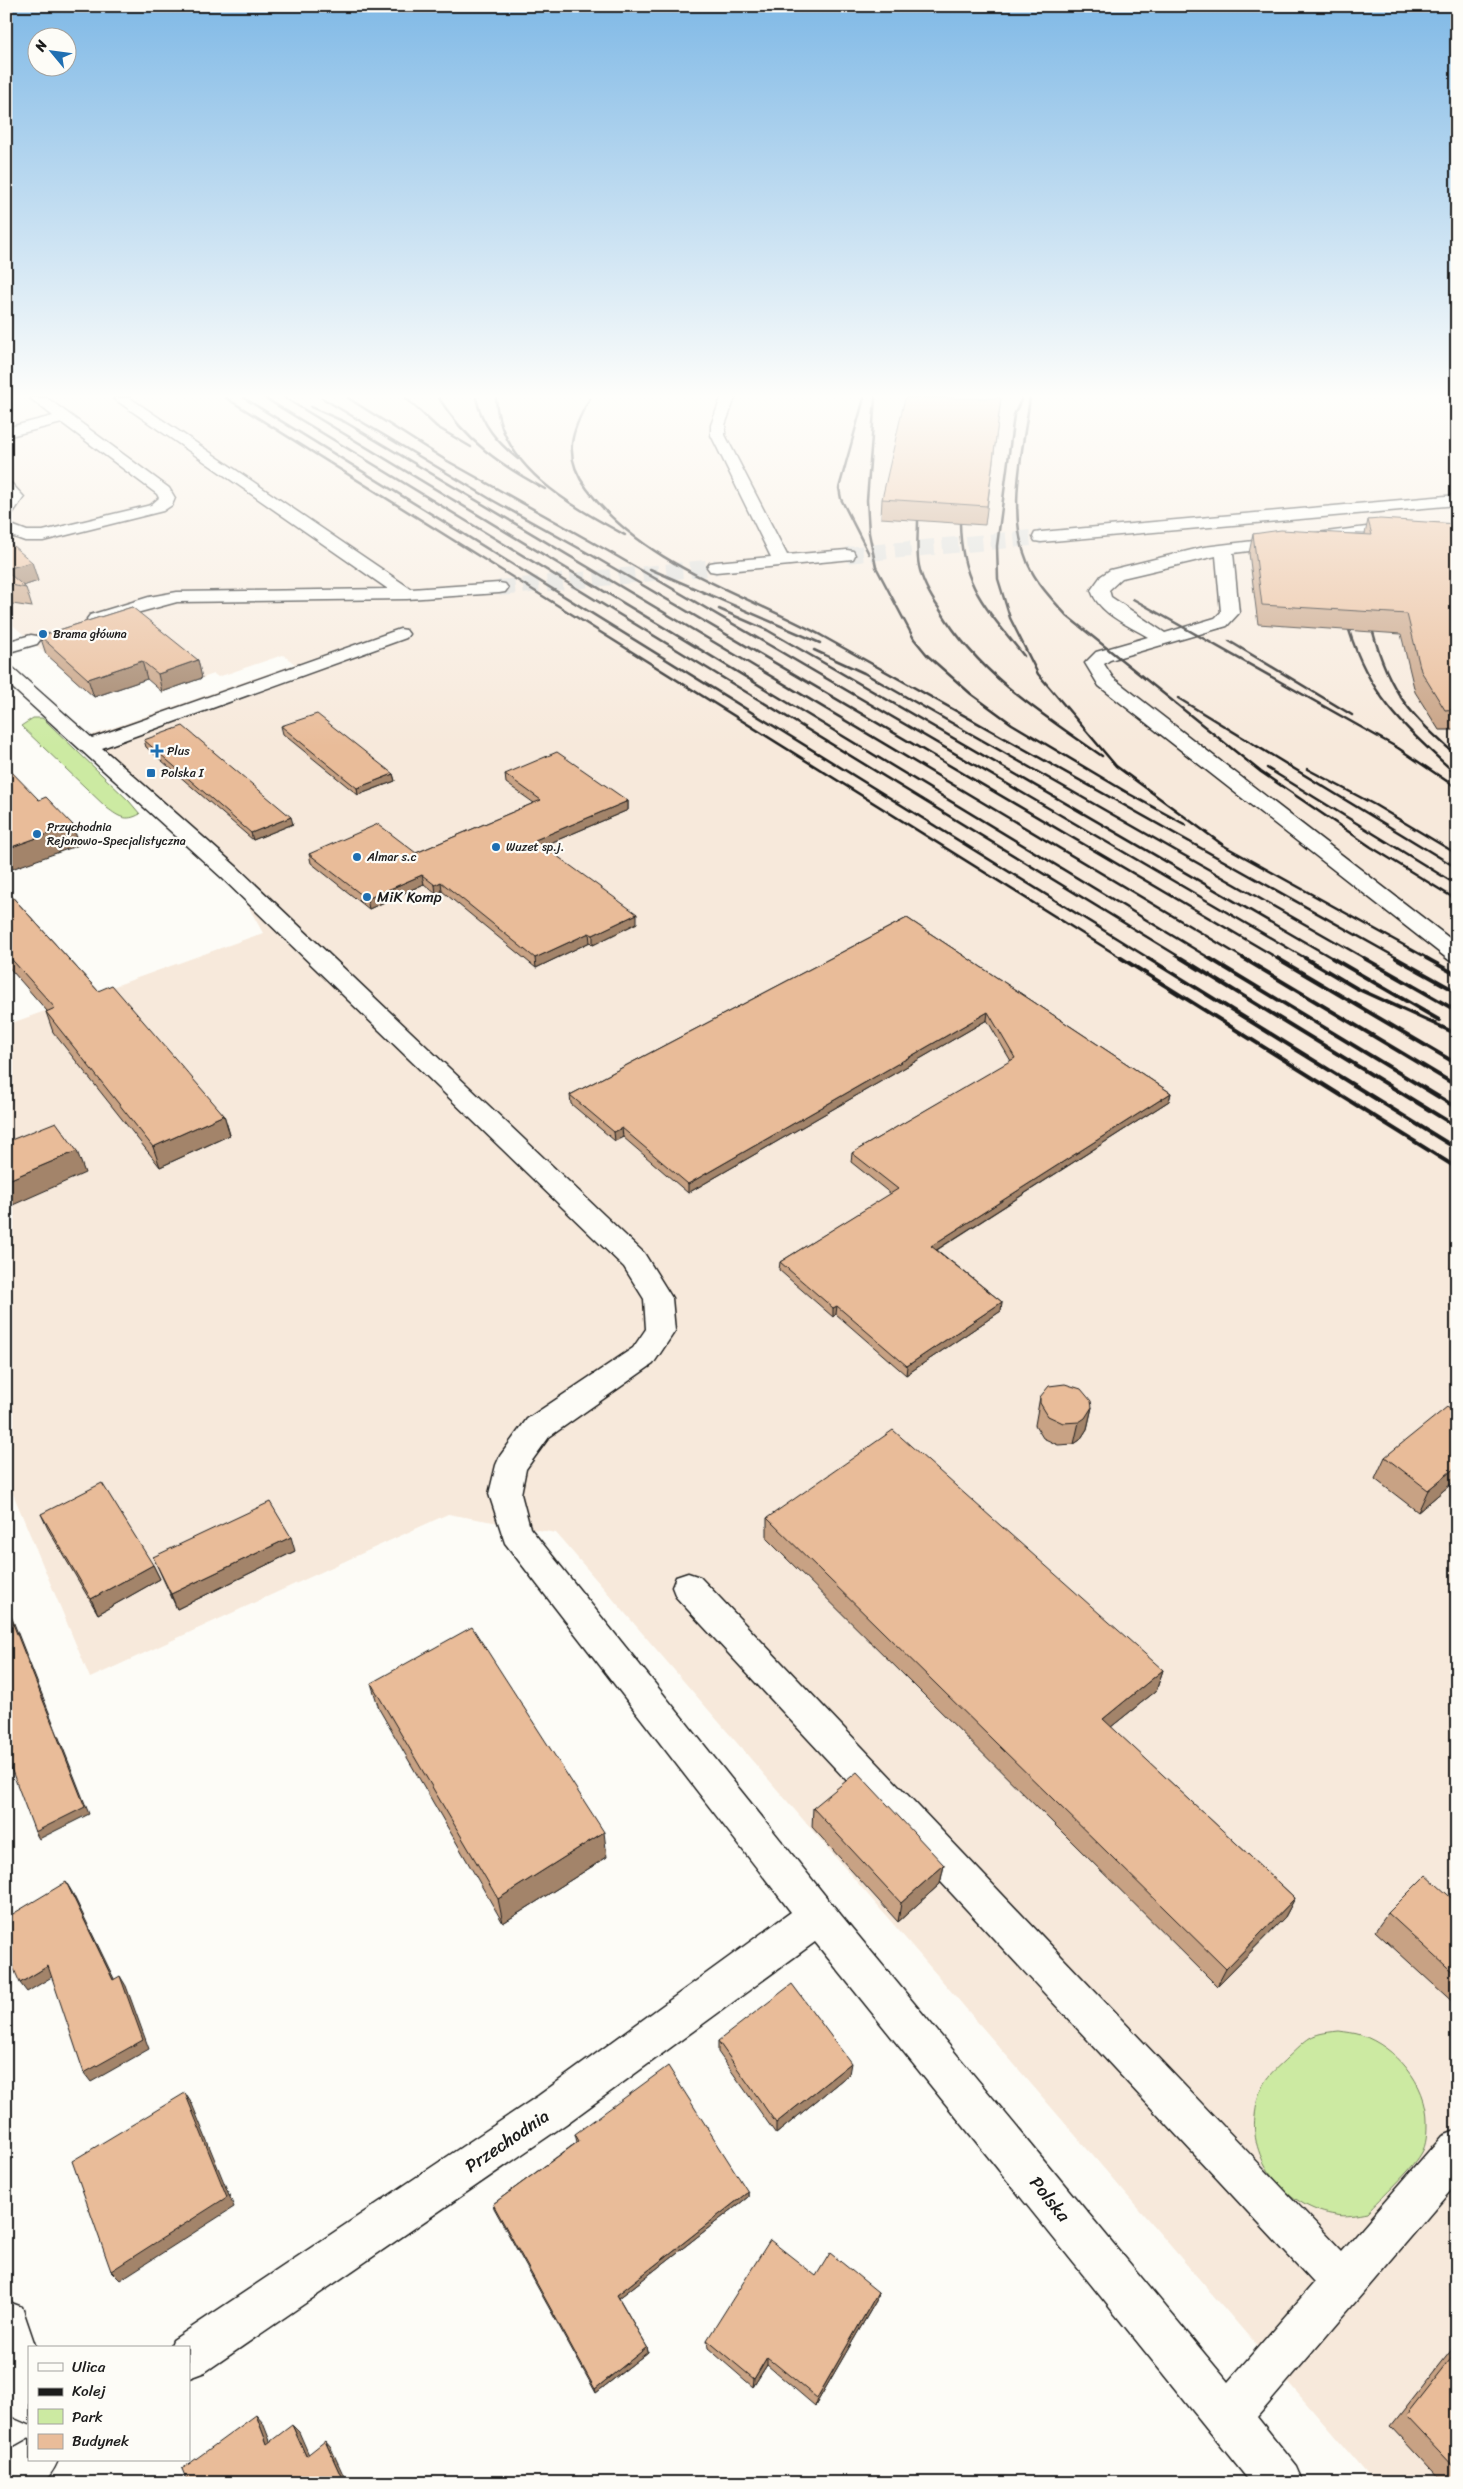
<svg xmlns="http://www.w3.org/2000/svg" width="1463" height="2489" viewBox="0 0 1463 2489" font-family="Sriracha,sans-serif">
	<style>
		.built { fill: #f7e9db }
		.green { fill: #cceaa2; stroke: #74835f }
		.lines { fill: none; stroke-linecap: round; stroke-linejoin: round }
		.minor-tunnel { stroke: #dbdad6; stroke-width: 16; stroke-dasharray: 16 8; stroke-linecap: butt }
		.minor-casing { stroke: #1c1c1c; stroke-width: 3 }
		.minor { fill: #fdfcf7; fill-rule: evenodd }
		.rail-far1 { stroke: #1c1c1c; stroke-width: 2.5 }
		.rail { stroke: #1c1c1c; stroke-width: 4 }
		.wall { fill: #c8a284; stroke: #1c1c1c }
		.shaded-wall { fill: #a3846b; stroke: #1c1c1c }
		.building { fill: #e9bc99; stroke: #1c1c1c }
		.poi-dot { fill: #1f6fb2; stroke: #fdfcf7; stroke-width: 2 }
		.labels { text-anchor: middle; stroke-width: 4.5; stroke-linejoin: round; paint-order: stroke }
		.far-poi-label { font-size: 12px; fill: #1c1c1c; stroke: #fdfcf7; text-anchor: start }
		.poi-label { font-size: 15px; fill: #1c1c1c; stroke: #fdfcf7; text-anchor: start }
		.near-street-label { font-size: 18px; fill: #1c1c1c; stroke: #fdfcf7 }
	</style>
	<rect width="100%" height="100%" fill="#fdfcf7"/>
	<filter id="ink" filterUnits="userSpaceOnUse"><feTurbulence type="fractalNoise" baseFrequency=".02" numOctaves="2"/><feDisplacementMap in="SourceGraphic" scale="10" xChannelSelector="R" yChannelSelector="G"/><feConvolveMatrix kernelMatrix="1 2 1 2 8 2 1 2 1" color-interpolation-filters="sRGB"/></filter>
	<g filter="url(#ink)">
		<!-- built -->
		<path class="built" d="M6,398h1451v2085h-82l-819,-950 -108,-19 -358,164 -84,-201v-452l257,-92 -34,-61 -148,-133 214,-75 -12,-9 -65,22 -4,-3 -52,18 -25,-21 -15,16 -28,10 -88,-78z"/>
		<!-- green -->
		<g class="green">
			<path d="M33,718h9l5,4 82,79 11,13c-14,8 -21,3 -33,-6l-86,-82z"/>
			<path d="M1339,2031c7,1 16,2 22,4 35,12 66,49 66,86 0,10 0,24 -6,33 -10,17 -39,43 -54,59 -10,2 -21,4 -31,2 -46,-6 -87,-52 -81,-99 1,-11 3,-23 9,-33 5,-9 16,-18 23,-25 23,-21 21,-24 52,-27z"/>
		</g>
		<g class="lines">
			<!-- minor-tunnel -->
			<g class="minor-tunnel">
				<path d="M847,555l194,-18"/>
				<path d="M499,588l217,-21"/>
			</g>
			<defs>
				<g id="minor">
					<path d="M30,398h17l122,90 6,10 -3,7 -9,6 -120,30h-18l-19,-7v-11l21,8h16l108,-26 8,-7 -2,-4 -95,-71 -56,14v-9l47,-12z"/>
					<path d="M113,398h17l281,191 88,-6 6,1 3,4 -3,4 -6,1 -92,6 -230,3 -81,22 -6,-1 -3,-4 3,-4 59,-18 28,-5 211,-3z"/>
					<path d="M721,398h14l-10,27v10l62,120 60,-5 6,1 2,4 -2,4 -137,13 -6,-1 -3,-4 3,-4 6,-1 55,-5 -60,-122v-10z"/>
					<path d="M6,482l6,2 12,13 -12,17 -6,2z"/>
					<path d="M1457,495v10l-416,37 -6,-1 -2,-4 2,-4 6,-1z"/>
					<path d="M1391,524l66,1v10l-66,-1 -158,19 6,60 -12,13 -117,34 -6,4 9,14 344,266v18l-8,-2 -350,-274 -14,-23 11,-11 52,-15c-20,-12 -49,-23 -57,-47l10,-14 9,-6 94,-23zM1216,556l5,56 -6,6 -50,15 -54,-36 -2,-7 13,-12z"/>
					<path d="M400,629l6,1 3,4 -3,4 -304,110 135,119 407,386 28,45 3,33 -22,33 -104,73 -23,32 -5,25 9,34 301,375 397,479 86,-99 -638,-686 -4,-10 4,-10 12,-4 12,4 642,674 100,-115 15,-6v53l-200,234 40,50 7,16h-53l-436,-541 -249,182 -361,248 -16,6v-30h-19l3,-8 365,-244 253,-184 -286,-369 -16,-49 7,-29 4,-9 27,-37 106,-71 13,-19 -2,-30 -20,-32 -403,-390 -215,-195v-16l7,2 79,70z"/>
					<path d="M31,635l6,1 3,4 -3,4 -31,9v-11z"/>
					<path d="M6,2301l16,6 14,41h-7v76l-16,-7 -7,-16z"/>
					<path d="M29,2439v21h29c-12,29 -23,23 -52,23v-31z"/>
				</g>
			</defs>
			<!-- minor casing -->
			<use href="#minor" class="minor-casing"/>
			<!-- minor -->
			<use href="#minor" class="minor"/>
			<!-- rail-far1 -->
			<g class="rail-far1">
				<path d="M226,398l897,561"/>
				<path d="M244,398l906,561"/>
				<path d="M265,398l918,561"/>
				<path d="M285,398l926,561"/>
				<path d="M322,398l170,102 101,56 686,403"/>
				<path d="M348,398l96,61 164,92 699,408"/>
				<path d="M406,398l31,29 34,20"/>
				<path d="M439,398c26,43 63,68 106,91"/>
				<path d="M476,398c6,27 21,44 42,61"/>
				<path d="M496,398c3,69 76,108 129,137"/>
				<path d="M590,398c-19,33 -28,58 -3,91 57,77 157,104 237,148 192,106 383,215 575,322"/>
				<path d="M864,398l-25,90 2,11 28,55"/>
				<path d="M875,398l-8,102 2,33 7,34 38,72 14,17 43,38 41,30 116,69"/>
				<path d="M1022,398l-8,17 -17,131 1,33 12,39 28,56 78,92 107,79"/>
				<path d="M1030,398c-7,53 -24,115 -2,166 9,20 25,36 39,52l194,156 110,75 86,53"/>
				<path d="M311,407l34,15 900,537"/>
				<path d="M918,520c0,15 -2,31 1,46 3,15 12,31 21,44 39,64 101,104 162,146"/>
				<path d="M960,523c1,63 27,86 64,133"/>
				<path d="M650,569l170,74"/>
				<path d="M1133,599l265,149 59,40"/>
				<path d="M719,609l48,21 567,329"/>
				<path d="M1349,630c21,68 57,98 108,145"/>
				<path d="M1373,632c16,61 38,83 84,124"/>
				<path d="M1229,641l123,74"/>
				<path d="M814,650l50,23 502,286"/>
				<path d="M1178,698l279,170"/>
				<path d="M1267,768l190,117"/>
				<path d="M1307,769l68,36 82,49"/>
				<path d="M1122,790l64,35"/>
				<path d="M1219,843l210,116"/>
			</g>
			<!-- rail -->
			<g class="rail">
				<path d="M1121,958l336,210"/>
				<path d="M1148,958l309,191"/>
				<path d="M1181,958l276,169"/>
				<path d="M1209,958l248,150"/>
				<path d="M1243,958l214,128"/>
				<path d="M1277,958l180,106"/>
				<path d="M1305,958l51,30 101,46"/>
				<path d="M1332,958l107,62"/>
				<path d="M1364,958l93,53"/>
				<path d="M1396,958l61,34"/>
				<path d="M1426,958l31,17"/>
			</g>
		</g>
		<!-- wall -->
		<g class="wall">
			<path d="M1001,398l-16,127 -104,-7 1,-19z"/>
			<path d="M1368,520l89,4v206h-18l-24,-38 -14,-58 -143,-10 -9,-71 4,-19h112z"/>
			<path d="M6,540l32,41 -15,5 3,2 6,19 -26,-4z"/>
			<path d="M132,607l70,71 -40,14 -15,-13 -53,18 -48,-43 -6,-18z"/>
			<path d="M281,726l112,48 2,7 -37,14 -75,-61z"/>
			<path d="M144,740l149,84 -40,16 -107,-93z"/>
			<path d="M505,774l123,27v9l-85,36 94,77 -44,22 -3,-3 -54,26 -94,-77 -6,3 -12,-10 -55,25 -58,-46 -2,-9 107,-1 118,-50 -28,-20z"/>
			<path d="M6,890l92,101 126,124 6,20 -70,32 -107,-135 -7,-20 1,-1 -41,-47z"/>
			<path d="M907,918l264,175 -2,8 -232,149 65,52 -1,9 -95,64 -70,-61 -3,3 -54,-47 1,-8 111,-68 -40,-32 1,-9 159,-92 -24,-41 -299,173 -65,-56 -8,4 -44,-37 -1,-9z"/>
			<path d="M1040,1397l52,10 -5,22 -7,11 -6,4 -16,1 -15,-7 -8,-13z"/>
			<path d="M1385,1457l72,22 -39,33 -43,-33z"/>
			<path d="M41,1514l112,51 7,14 -62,35 -50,-85z"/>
			<path d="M767,1518l396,152 -7,21 -45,36 184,171 -10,19 -68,69 -450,-447z"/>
			<path d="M295,1551l-118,58 -24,-52z"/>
			<path d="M371,1683l236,174 -104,66 -124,-214z"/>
			<path d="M813,1808l131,57 -4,19 -42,38 -86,-95z"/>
			<path d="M1457,1903v103l-82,-75 13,-18z"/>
			<path d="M718,2041l131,33 -73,60 -58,-82z"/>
			<path d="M575,2134l173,58v5l-129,101 28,49 1,5 -52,41 -102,-185 -1,-4 84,-62z"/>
			<path d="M816,2276l62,16 -2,9 -61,105 -48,-41 -14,22 -45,-39 -1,-8z"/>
			<path d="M1457,2343v140h-14l-52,-56z"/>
		</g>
		<!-- shaded-wall -->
		<g class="shaded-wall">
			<path d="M32,562l6,19 -18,6 -14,-13v-5z"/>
			<path d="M198,660l4,18 -40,14 -4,-18z"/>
			<path d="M142,661l5,18 -53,18 -6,-18z"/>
			<path d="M393,774l2,7 -37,14 -1,-7z"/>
			<path d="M628,801v9l-92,39 -1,-9z"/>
			<path d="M291,817l2,7 -40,16 -2,-7z"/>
			<path d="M73,825l6,20 -73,26v-22z"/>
			<path d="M422,875l2,9 -55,25 -2,-10z"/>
			<path d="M441,882l1,9 -6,3 -1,-9z"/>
			<path d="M637,914v9l-44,22v-10z"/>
			<path d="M589,933l1,9 -54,26 -1,-10z"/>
			<path d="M988,1012l-1,8 -299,173v-9z"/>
			<path d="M1171,1093l-2,8 -239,153 1,-8z"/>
			<path d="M224,1115l6,20 -70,32 -7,-20z"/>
			<path d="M622,1128l1,9 -8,4 -1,-9z"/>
			<path d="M77,1151l8,22 -79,35v-27z"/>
			<path d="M1002,1302l-1,9 -95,64 1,-9z"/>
			<path d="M837,1306l-1,8 -3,3v-9z"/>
			<path d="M1092,1407l-5,22 -7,11 -6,4 5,-22z"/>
			<path d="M1457,1466v13l-39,33 10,-22z"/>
			<path d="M291,1537l4,14 -118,58 -6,-15z"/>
			<path d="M153,1565l7,14 -62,35 -7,-15z"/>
			<path d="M6,1603l83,211 -50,25 -4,-7z"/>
			<path d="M1163,1670l-7,21 -60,48 7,-20z"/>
			<path d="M604,1832l3,25 -104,66 -5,-24z"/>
			<path d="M944,1865l-4,19 -42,38 3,-19z"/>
			<path d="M66,1882l6,10 47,97 -6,-9z"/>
			<path d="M1295,1898l-10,19 -68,69 9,-17z"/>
			<path d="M48,1966l7,9 -28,17 -7,-9z"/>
			<path d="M120,1976l6,10 23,63 -58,33 -7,-9z"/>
			<path d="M851,2063l-2,11 -73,60v-11z"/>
			<path d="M185,2093l7,11 42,103 -114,73 -9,-9z"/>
			<path d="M748,2192v5l-130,102 -1,-4z"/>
			<path d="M878,2292l-2,9 -61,105 2,-8z"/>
			<path d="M647,2347l1,5 -52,41 -1,-4z"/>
			<path d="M767,2357v8l-14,22 1,-8z"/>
			<path d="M256,2415l7,8 11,28 -7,-7z"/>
			<path d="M292,2425l7,7 13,30 -6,-6z"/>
			<path d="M325,2441l6,7 16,35h-3z"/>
		</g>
		<!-- building -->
		<g class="building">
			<path d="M905,398h96l-14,108 -105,-7z"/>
			<path d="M1380,519l77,5v185l-12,1 -24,-39 -14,-57 -145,-9 -9,-71 28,-4 91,5 -4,-15z"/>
			<path d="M6,540l26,22 -26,7z"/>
			<path d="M6,571l20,17 -20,-4z"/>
			<path d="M132,607l66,53 -40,14 -16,-13 -54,18 -48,-43z"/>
			<path d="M317,714l76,60 -36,14 -76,-62z"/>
			<path d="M183,726l108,91 -40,16 -107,-93z"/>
			<path d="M557,752l71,49 -93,39 102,74 -44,21 -4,-2 -54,25 -94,-76 -6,3 -13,-10 -55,24 -58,-45 69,-30 38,29 125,-53 -36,-26z"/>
			<path d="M6,766l33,34 7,-3 27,28 -67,24z"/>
			<path d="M6,890l92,101 14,-6 112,130 -71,32 -107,-135 9,-4 -49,-55z"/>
			<path d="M907,918l264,175 -240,153 71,56 -95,64 -70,-60 -4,2 -53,-46 118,-73 -46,-36 163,-95 -27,-46 -300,172 -66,-56 -8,4 -44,-37z"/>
			<path d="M56,1122l21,29 -71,30v-39z"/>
			<path d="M1065,1384l16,5 10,12 1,6 -7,11 -6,4 -16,1 -15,-7 -8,-13v-6l9,-11z"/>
			<path d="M1447,1407l10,7v52l-29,24 -43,-33z"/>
			<path d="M893,1430l270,240 -60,49 192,179 -69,71 -459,-451z"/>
			<path d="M102,1483l51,82 -62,34 -50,-85z"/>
			<path d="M270,1502l21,35 -120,57 -18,-37z"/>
			<path d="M6,1606l79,201 -50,25 -29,-77z"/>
			<path d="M472,1627l132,205 -106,67 -127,-216z"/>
			<path d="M857,1772l87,93 -43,38 -88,-95z"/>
			<path d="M1426,1875l31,28v73l-69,-63z"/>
			<path d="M66,1882l47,98 7,-4 23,64 -59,33 -36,-107 -28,17 -14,-32v-33z"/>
			<path d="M792,1984l59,79 -75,60 -58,-82z"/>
			<path d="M668,2066l80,126 -131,103 30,52 -52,42 -102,-185 86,-63 -4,-7z"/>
			<path d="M185,2093l42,104 -116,74 -39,-110z"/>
			<path d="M770,2240l46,36 14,-23 48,39 -61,106 -50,-41 -13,22 -47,-39z"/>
			<path d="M1457,2351v119l-51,-54z"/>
			<path d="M256,2415l11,29 25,-19 14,31 19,-15 19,42h-156l-6,-14z"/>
		</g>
	</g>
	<!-- sky -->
	<linearGradient id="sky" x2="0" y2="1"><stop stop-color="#80b9e6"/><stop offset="0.53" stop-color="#fefefb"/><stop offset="1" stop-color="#fefefb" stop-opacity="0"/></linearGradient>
	<rect width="1463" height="747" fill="url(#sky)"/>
	<!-- markers -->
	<g class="poi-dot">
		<circle cx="43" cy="634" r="5"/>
		<path d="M154.5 743.5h5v5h5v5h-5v5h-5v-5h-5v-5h5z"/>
		<rect x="146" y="768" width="10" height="10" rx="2.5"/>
		<circle cx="37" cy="834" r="5"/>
		<circle cx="496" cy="847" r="5"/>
		<circle cx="357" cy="857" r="5"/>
		<circle cx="367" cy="897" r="5"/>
	</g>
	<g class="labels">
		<!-- far-poi labels -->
		<g class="far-poi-label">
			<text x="53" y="638">Brama główna</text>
			<text x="167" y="755">Plus</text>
			<text x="161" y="777">Polska I</text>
			<text x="47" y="831">Przychodnia<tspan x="47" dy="14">Rejonowo-Specjalistyczna</tspan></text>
			<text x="506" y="851">Wuzet sp.j.</text>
			<text x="367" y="861">Almar s.c</text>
		</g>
		<!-- poi labels -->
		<g class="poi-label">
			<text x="377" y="902">MiK Komp</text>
		</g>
		<!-- near-street labels -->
		<g class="near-street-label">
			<text transform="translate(507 2141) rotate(-34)" y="6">Przechodnia</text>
			<text transform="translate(1050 2199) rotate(51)" y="6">Polska</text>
		</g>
	</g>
	<!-- margin -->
	<rect width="1463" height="2489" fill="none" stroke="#fdfcf7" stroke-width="25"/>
	<rect x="12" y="12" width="1438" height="2464" fill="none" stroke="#1c1c1c" stroke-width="2" filter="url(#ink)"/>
	<!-- legend -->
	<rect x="28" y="2346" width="162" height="115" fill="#fdfcf7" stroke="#a3a29f"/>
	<rect x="38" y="2363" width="25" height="8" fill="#fdfcf7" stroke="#a3a29f"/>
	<text x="72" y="2372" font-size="15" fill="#1c1c1c">Ulica</text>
	<rect x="38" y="2388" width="25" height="8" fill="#1c1c1c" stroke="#a3a29f"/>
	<text x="72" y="2396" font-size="15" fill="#1c1c1c">Kolej</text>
	<rect x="38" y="2409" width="25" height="15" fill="#cceaa2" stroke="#a3a29f"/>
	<text x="72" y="2422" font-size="15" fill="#1c1c1c">Park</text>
	<rect x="38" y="2434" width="25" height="15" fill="#e9bc99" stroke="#a3a29f"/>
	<text x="72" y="2446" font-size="15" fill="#1c1c1c">Budynek</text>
	<!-- north arrow -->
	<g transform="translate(52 52) rotate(299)"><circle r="24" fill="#fdfcf7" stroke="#a3a29f"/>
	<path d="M0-4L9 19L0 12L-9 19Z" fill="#1f6fb2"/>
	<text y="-8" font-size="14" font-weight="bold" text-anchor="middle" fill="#1c1c1c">N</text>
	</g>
</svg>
